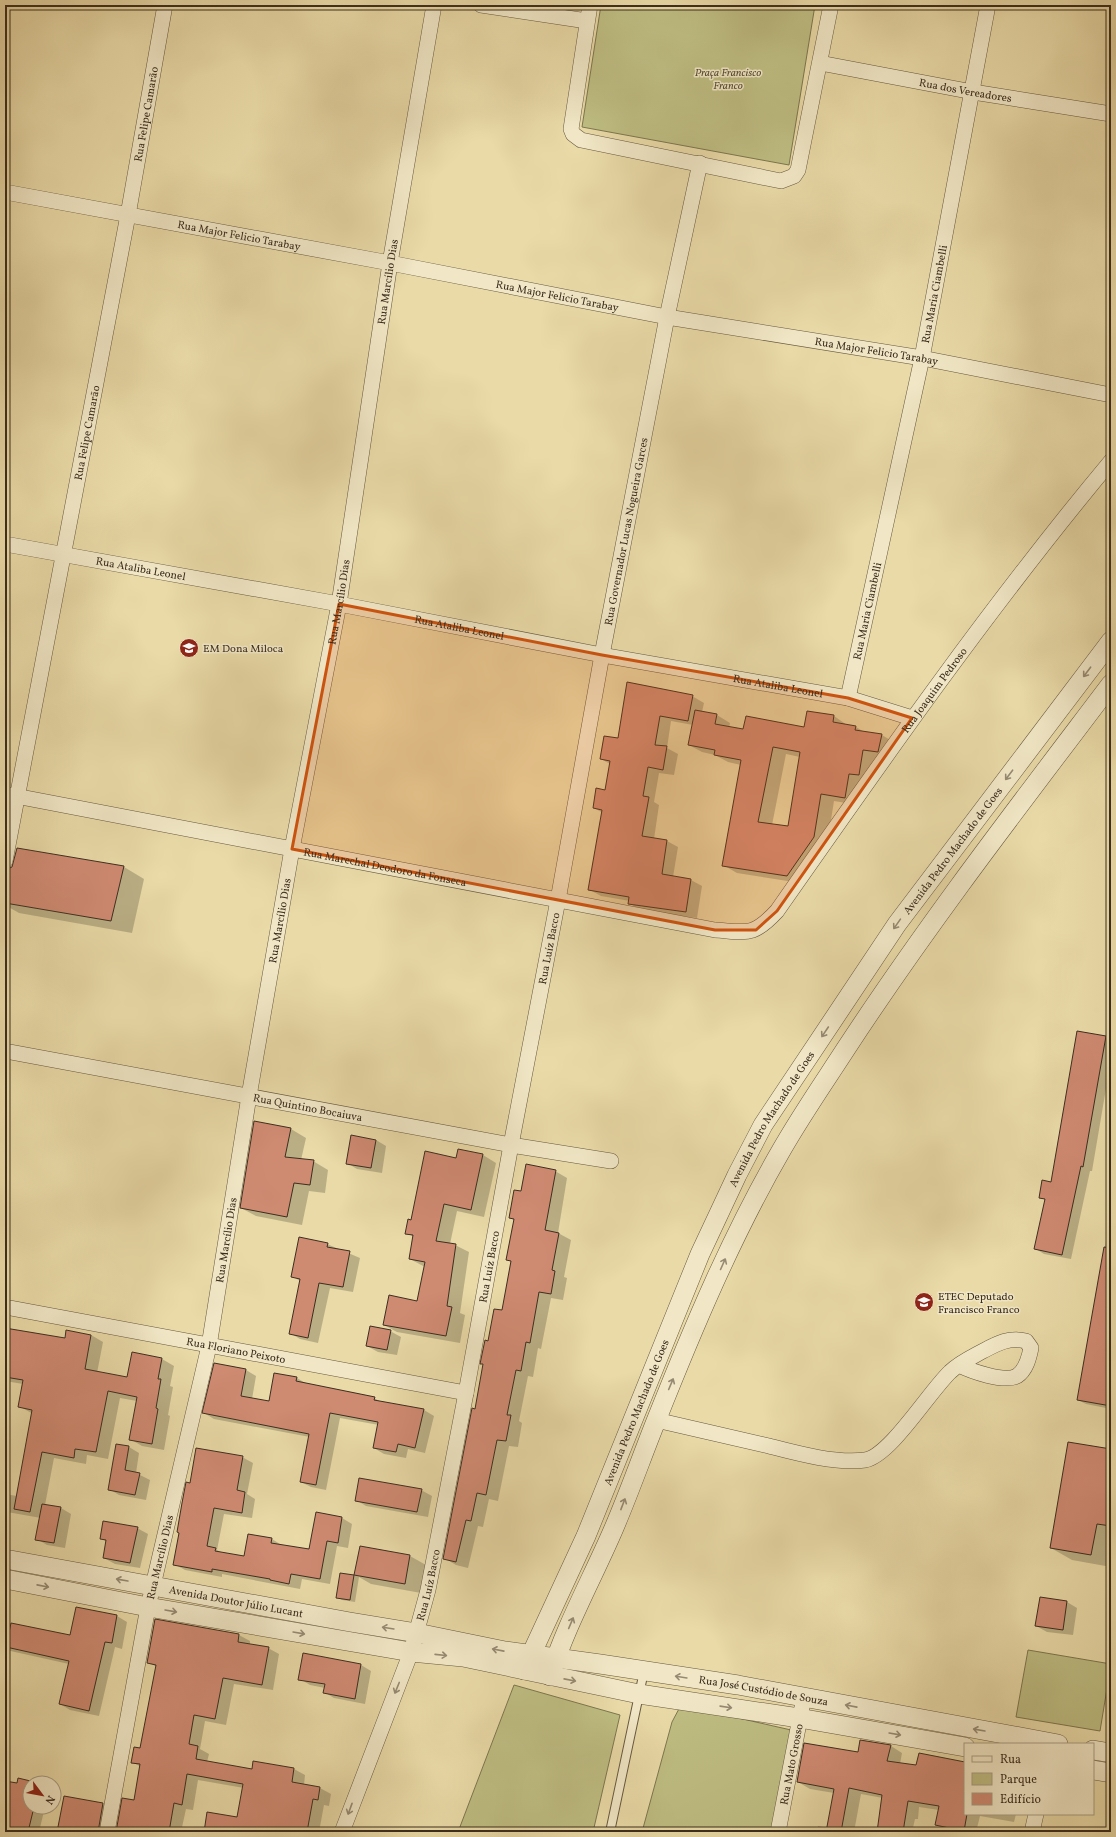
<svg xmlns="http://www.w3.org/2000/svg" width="1116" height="1837" viewBox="0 0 1116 1837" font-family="Vollkorn,serif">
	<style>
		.green { fill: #bebd82; stroke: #7d7650 }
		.shadow { fill: #0003; fill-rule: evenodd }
		.building { fill: #cf8a72; stroke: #3c2e1f; fill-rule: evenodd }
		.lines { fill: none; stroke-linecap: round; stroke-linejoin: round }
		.service-casing { stroke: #675941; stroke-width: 10 }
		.minor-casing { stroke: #675941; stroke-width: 16 }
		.tertiary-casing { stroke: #675941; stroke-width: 20 }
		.service { stroke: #f1e7c6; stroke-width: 8 }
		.minor { stroke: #f1e7c6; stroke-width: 15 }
		.tertiary { stroke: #f1e7c6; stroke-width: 19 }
		.oneway { stroke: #968a72 }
		.marked { fill: #ce530f; fill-opacity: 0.2; stroke: #ce530f; stroke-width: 3; stroke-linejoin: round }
		.labels { text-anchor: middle; stroke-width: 3; stroke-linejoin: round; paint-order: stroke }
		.park-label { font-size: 11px; font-style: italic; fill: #564b33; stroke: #f1e7c6 }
		.street-label { font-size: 11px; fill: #3c2e1f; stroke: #f1e7c6 }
		.poi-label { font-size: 11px; fill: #3c2e1f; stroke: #f1e7c6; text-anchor: start }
	</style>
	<rect width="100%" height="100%" fill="#e9daa7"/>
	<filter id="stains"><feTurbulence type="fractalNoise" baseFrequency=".005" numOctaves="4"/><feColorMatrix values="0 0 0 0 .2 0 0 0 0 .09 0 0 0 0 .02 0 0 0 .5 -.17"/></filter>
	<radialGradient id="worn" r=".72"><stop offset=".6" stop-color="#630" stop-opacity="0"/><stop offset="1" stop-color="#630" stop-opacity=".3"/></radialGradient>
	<!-- green -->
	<g class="green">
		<path d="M601,5h214l-26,160 -207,-38z"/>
		<path d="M1028,1650l83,14 -11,67 -84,-14z"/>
		<path d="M514,1685l106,30 -27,117h-135z"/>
		<path d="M681,1705l110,25 -20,102h-129l30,-110z"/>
	</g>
	<!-- shadow -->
	<g class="shadow">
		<path d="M692,696l12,7 -2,9 15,3 13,8 -1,5 15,2 61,-2 3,-16 26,4 13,9 9,2 10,6 16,2 13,8 -4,16 -15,-2 -4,25 -14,23 -24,-4 -7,44 -27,38 -63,-10 -14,-8 18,-100 -13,-3 -13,-7 -13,-3 -13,-7 4,-20 -22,-4 -4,27 11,6 -4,21 -15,-2 -5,29 5,3 -5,34 13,2 11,6 -5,30 18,3 11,6 -5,32 -57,-8 -11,-7 1,-2 -29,-5 -11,-6 13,-77 -9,-5 12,-17 4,-27 -9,-5 17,-19zM786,754l14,3 -11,70 -17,-2z"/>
		<path d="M124,867l20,12 -12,54 -113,-20 -14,-8v-34z"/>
		<path d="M1105,1037l6,3v19l-19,112h-2l-19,88 -27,-5 -8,-5 10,-49 -6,-3 12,-14z"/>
		<path d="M291,1129l15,9 -5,22 12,1 15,9 -3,23 -16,-2 -7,34 -46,-9 -15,-8z"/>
		<path d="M352,1136l24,4 10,6 -4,27 -25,-4 -10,-6z"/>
		<path d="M459,1150l24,5 13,8 -12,54 -27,-6 -7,33 5,1 14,7 -9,61 5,2 -5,28 -63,-11 -13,-7 34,-23 7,-35 -15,-8 4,-22 -7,-4 4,-12 46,-62z"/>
		<path d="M555,1171l12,7 -9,55 13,7 -7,37 3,1 -4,22 -12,-2 -10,51 -3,-1 -5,29 -5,-1 -9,45 3,2 -4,24 -9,-1 -11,55 -9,-2 -6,28 -5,-1 -10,42 -12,-3 -12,-7 45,-216 14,-30 9,-50 -5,-3 7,-39 -4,-2 12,-26z"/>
		<path d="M1111,1216v193l-25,-5 -8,-4 18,-94 -2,-1z"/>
		<path d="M327,1244l33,14 -7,34 -23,-4 -12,55 -18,-4 -10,-6 10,-52 -8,-5z"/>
		<path d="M5,1326l7,4 53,9 26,-4 12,7 -6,31 31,5 34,-19 12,7 -4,20 3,1 -5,28 2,1 -6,34 -22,-4 -12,-7 7,-38 -17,-3 -12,61 -21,-4 -1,9 -32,-6 -9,47 16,3 10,6 -6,34 -18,-3 -10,-6 4,-21 -34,-6 -2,9v-27l12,2 16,-82 -14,-8 4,-22 -18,-3z"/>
		<path d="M390,1331l11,6 -4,18 -19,-3 -11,-6z"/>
		<path d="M215,1364l31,6 10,6 -4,23 18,3 27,-24 10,6 67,14 9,5 41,7 10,6 -9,37 -17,-4 -2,9 -22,-4 -10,-6 5,-23 -39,-7 -14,72 -15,-3 -10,-5 9,-45 -96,-18 -10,-6z"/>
		<path d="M129,1447l10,6 -3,20 14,7 -4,20 -27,-5 -10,-6z"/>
		<path d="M1111,1450v117l-39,-7 -21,-12z"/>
		<path d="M242,1457l11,6 -6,31 8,5 -3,19 -28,-4 -7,36 7,4 21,3 27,-18 11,7 26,4 8,-37 25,5 10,6 -4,24 -11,-2 -7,38 -28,-5 -2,10 -78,-15v3l-37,-7 -11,-6 17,-80z"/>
		<path d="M421,1490l11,6 -4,21 -62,-11 -10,-6z"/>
		<path d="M137,1528l11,6 -8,34 -25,-4 -11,-6 3,-16 -6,-4z"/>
		<path d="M361,1547l49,9 16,9 -5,28 -50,-9 -12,-7 -4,25 -13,-2 -5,-3 4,-23 14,2z"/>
		<path d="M1041,1598l26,4 10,6 -4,27 -26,-3 -11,-6z"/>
		<path d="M77,1608l40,8 10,6 -5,27 -7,-2 -16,69 -29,-6 -10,-6 9,-40 -63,-14 -1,2v-35l2,1 -1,5 65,13z"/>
		<path d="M156,1620l83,15 11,6v3l18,4 11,6 -6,36 -39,-6 -8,41 -21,-4 -5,28 9,5 -2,8 46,8 1,-8 40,7 11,6 -1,10 16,3 11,6 -2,12 -5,-1 -5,27h-114l33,-14 6,-30 -46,-8 -5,30 -7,-1 -5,23h-64l18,-30 6,-35 -9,-5 9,-13 16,-82 -9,-5z"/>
		<path d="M304,1654l57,11 10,6 -6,33 -31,-6 -10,-6 1,-4 -15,-3 -10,-6z"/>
		<path d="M891,1746l11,7 -2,11 17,2 48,-3v51h51l-2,8 -34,-6 -4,16h-26l-14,-7 3,-15 -20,-3 -1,12h-3l-3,13h-38h4l5,-34 -22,-4 -7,38h-37l1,-6 10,2 6,-35 -24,-4 -12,-7 61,-29z"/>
		<path d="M19,1779l18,4h-7v24h15l-6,25h-34v-50l12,2z"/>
		<path d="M103,1804l11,7 -4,21h-52z"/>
	</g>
	<!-- building -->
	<g class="building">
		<path d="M627,682l66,13 -5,26 -28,-5 -5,29 12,1 -4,24 -15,-3 -5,29 6,1 -7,39 25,4 -5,34 29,5 -5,33 -58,-8 1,-7 -41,-7 14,-80 -9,-2 3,-20 9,2 5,-29 -10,-2 4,-23 14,2z"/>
		<path d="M695,710l22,4 -2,10 28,5 3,-13 58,11 3,-16 27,4 -1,7 23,4 -1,4 27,4 -4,18 -15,-2 -4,25 -10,-1 -4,24 -24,-4 -7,43 -27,39 -65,-10 19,-106 -27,-5 1,-5 -27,-5zM773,747l27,5 -12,74 -30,-4z"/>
		<path d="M17,848l107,18 -13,55 -106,-18v-33l7,-3z"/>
		<path d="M1077,1031l29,5 -23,131 -2,-1 -19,89 -28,-6 11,-50 -6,-1 3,-18 9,2z"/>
		<path d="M254,1121l37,7 -6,29 29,3 -4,25 -16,-2 -7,34 -47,-9z"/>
		<path d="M351,1135l25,5 -5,28 -25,-4z"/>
		<path d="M458,1149l25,5 -12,56 -27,-6 -8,37 20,3 -9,62 5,1 -6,29 -63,-11 6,-30 28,6 8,-39 -16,-3 4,-24 -8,-1 3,-15 3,1 14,-69 31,7z"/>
		<path d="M526,1164l30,6 -11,60 14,3 -7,37 3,1 -4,23 -12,-2 -9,51 -4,-1 -5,29 -5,-1 -9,45h4l-5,26 -9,-1 -11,55 -9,-2 -6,28 -5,-1 -10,42 -13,-3 29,-151 3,1 8,-45h-3l5,-24 3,1 6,-32 8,1 9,-49 -5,-1 8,-41 -5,-1 5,-28 7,1z"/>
		<path d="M299,1237l29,6 -1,4 23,4 -7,36 -24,-4 -11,55 -19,-4 11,-55 -9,-2z"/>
		<path d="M1104,1247l7,1v158l-34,-6z"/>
		<path d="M370,1326l21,4 -4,20 -21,-4z"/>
		<path d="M5,1328l60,10 1,-8 25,5 -6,34 42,8 5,-25 30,6 -4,21h3l-5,29 2,1 -6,35 -23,-4 8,-43 -29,-6 -12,61 -21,-3 -1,9 -32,-6 -12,60 -16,-3 18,-99 -14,-3 5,-27 -18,-3z"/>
		<path d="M214,1363l32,6 -5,27 28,5 5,-28 23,4 -1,4 79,16 -1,3 50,9 -9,39 -17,-4 -2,8 -23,-4 5,-26 -48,-9 -14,72 -16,-3 9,-48 -107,-21z"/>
		<path d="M1068,1442l43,7v77l-14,-2 -6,31 -41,-7z"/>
		<path d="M116,1444l13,2 -4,24 15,3 -5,22 -27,-5z"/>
		<path d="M196,1448l47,8 -6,34 8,2 -3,21 -28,-5 -7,38 9,2 -1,3 29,5 4,-22 24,4 -1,5 38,6 7,-37 26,5 -4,26 -11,-2 -7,38 -29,-5 -2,10 -19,-4v-1l-58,-10v3l-39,-7 6,-32 -2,-1 5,-29 4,-21 4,1z"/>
		<path d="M359,1478l63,11 -5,23 -62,-11z"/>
		<path d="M42,1504l19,3 -7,36 -19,-3z"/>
		<path d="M103,1521l35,6 -8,36 -27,-5 3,-18 -6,-1z"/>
		<path d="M360,1546l50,9 -5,29 -51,-9z"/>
		<path d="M340,1573l14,2 -4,25 -14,-2z"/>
		<path d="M1040,1597l27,4 -4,29 -28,-4z"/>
		<path d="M76,1607l41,8 -5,28 -7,-1 -16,69 -30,-7 10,-43 -63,-14 5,-24 59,12z"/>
		<path d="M155,1619l84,15 -1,8 31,5 -7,38 -39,-7 -8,41 -21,-4 -5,29 9,2 -2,13 56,10 1,-8 41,7 -2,14 28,5 -2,13 -5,-1 -6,33h-103l3,-20 30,5 6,-33 -56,-10 -5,31 -8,-2 -5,29h-53l6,-34 12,2 6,-36 -9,-1 3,-16 6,1 16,-83 -9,-2z"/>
		<path d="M303,1653l58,11 -6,35 -32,-6 2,-9 -27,-4z"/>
		<path d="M860,1740l31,5 -4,16 29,4 3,-12 46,9v52h2l-3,17 -29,-6 4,-19 -31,-5 -5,31h-26l5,-37 -33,-7 -8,44h-15l8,-43 -37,-7 7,-39 54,9z"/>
		<path d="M18,1778l21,5h-9v24h4l-6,25h-23v-51l12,2z"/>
		<path d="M64,1796l39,7 -5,29h-41z"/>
	</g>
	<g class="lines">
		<defs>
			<path id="service" d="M610,1832l34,-161"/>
			<g id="minor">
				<path d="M481,5l106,16"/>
				<path d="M590,5l-19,124 2,5 8,6 200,41 13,-5 4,-6 33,-165"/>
				<path id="s1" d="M820,63l153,29 138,22"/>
				<path id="s2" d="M5,192l385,71 277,54 255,41 189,37"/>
				<path id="s3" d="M5,544l334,60 263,51 246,43 64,20"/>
				<path id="s4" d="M848,698l74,-340 66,-353"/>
				<path id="s5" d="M5,794l710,136c32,2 38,7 62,-19 107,-153 214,-306 334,-450"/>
				<path id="s6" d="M5,861l123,-646 37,-210"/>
				<path id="s7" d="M5,1051l506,94 100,16"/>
				<path id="s8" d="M5,1307l461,86"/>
				<path d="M656,1420c38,9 75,17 113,26 27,7 67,18 96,14 25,-4 64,-68 85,-88 9,-9 22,-15 33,-21 15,-8 26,-14 43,-10l5,7c-2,10 -5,22 -14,28 -13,7 -46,-5 -58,-11"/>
				<path id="s9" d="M107,1832l41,-225 61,-261 40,-250 43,-247 47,-245 51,-341 44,-258"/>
				<path id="s10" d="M342,1832l69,-180 17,-62 38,-197 45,-248 47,-245 44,-245 65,-338 33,-154"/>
				<path id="s11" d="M778,1832l26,-135"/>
				<path d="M1032,1832l4,-18"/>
			</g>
			<g id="tertiary">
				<path id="s12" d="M5,1559l345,63 67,11 88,18 95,13 138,21 320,59"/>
				<path d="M5,1579l143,28 263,45 52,5 176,37 160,24 166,29"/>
				<path id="s13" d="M524,1670l62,-134 114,-282 37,-79 26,-50 134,-201 214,-283"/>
				<path d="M550,1676c16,-51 43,-99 64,-148 15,-35 28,-72 42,-107 37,-93 76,-186 126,-272 20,-35 43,-68 65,-102 82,-125 174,-244 264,-363"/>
				<path d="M1093,1750l18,3"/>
				<path d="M1093,1770l18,3"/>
			</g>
		</defs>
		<!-- service casing -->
		<use href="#service" class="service-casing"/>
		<!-- minor casing -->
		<use href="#minor" class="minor-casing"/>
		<!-- tertiary casing -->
		<use href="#tertiary" class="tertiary-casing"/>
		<!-- service -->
		<use href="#service" class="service"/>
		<!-- minor -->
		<use href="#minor" class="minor"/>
		<!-- tertiary -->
		<use href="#tertiary" class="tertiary"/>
	</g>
	<!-- one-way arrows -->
	<defs><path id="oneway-shaft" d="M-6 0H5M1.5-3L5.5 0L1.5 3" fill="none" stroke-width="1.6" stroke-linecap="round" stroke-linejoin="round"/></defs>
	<g class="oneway">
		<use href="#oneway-shaft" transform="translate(1087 672) rotate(127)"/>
		<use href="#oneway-shaft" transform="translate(1009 775) rotate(127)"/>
		<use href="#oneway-shaft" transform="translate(897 924) rotate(125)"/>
		<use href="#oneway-shaft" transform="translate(825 1032) rotate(124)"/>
		<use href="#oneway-shaft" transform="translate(723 1264) rotate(-66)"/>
		<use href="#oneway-shaft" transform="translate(671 1384) rotate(-67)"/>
		<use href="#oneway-shaft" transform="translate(623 1504) rotate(-69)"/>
		<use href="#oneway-shaft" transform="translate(122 1580) rotate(-170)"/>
		<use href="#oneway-shaft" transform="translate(43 1586) rotate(11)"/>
		<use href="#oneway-shaft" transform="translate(171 1611) rotate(10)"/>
		<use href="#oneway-shaft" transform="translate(571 1623) rotate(-67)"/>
		<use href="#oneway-shaft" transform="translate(388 1628) rotate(-171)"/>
		<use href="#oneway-shaft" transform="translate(299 1633) rotate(10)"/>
		<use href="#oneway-shaft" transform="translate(498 1650) rotate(-169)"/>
		<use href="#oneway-shaft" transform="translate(441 1655) rotate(6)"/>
		<use href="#oneway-shaft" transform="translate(681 1677) rotate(-171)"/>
		<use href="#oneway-shaft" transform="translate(570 1680) rotate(11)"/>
		<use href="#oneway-shaft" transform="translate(397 1688) rotate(112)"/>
		<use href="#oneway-shaft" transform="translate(851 1706) rotate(-169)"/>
		<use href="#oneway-shaft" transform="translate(726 1707) rotate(8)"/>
		<use href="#oneway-shaft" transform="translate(979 1730) rotate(-170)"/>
		<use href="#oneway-shaft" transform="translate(895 1734) rotate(10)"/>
		<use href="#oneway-shaft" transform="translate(350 1809) rotate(110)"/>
	</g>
	<!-- marked area -->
	<path class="marked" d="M339,604l263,51 246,43 64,20 -135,193 -21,19h-41l-423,-81z"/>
	<!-- icons -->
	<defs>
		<symbol id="school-disc" viewBox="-11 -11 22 22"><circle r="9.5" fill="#8f2418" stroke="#f1e7c6"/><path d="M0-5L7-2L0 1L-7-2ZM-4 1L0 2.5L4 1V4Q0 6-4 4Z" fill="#fff"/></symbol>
		<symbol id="university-disc" viewBox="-11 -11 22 22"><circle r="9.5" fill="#8f2418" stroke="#f1e7c6"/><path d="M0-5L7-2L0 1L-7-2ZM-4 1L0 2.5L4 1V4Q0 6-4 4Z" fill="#fff"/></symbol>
	</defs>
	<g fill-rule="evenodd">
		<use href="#school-disc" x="178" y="637" width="22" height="22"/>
		<use href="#university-disc" x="913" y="1291" width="22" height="22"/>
	</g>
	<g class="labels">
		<!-- park labels -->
		<g class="park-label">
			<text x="728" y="76">Praça Francisco<tspan x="728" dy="13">Franco</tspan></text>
		</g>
		<!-- street labels -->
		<g class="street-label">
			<text dy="4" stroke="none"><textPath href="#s1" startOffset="148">Rua dos Vereadores</textPath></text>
			<text dy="4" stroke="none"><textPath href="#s6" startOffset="760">Rua Felipe Camarão</textPath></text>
			<text dy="4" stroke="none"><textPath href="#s2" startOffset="238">Rua Major Felicio Tarabay</textPath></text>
			<text dy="4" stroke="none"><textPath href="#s9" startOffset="1576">Rua Marcílio Dias</textPath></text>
			<text dy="4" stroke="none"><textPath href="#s4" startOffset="413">Rua Maria Ciambelli</textPath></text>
			<text dy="4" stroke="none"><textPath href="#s2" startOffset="562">Rua Major Felicio Tarabay</textPath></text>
			<text dy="4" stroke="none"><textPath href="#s2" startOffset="886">Rua Major Felicio Tarabay</textPath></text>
			<text dy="4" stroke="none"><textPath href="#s6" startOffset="436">Rua Felipe Camarão</textPath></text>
			<text dy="4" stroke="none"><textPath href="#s10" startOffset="1334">Rua Governador Lucas Nogueira Garces</textPath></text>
			<text dy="4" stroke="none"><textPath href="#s3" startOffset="138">Rua Ataliba Leonel</textPath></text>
			<text dy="4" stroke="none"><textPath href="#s9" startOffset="1252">Rua Marcílio Dias</textPath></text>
			<text dy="4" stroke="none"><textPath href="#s4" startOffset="89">Rua Maria Ciambelli</textPath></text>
			<text dy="4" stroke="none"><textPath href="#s3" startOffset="462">Rua Ataliba Leonel</textPath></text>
			<text dy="4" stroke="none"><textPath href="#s3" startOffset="786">Rua Ataliba Leonel</textPath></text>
			<text dy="4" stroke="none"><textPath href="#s5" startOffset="1063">Rua Joaquim Pedroso</textPath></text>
			<text dy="4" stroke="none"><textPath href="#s13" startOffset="929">Avenida Pedro Machado de Goes</textPath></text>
			<text dy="4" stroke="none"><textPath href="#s5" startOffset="387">Rua Marechal Deodoro da Fonseca</textPath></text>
			<text dy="4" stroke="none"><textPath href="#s9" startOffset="928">Rua Marcílio Dias</textPath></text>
			<text dy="4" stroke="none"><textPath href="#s10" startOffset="910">Rua Luíz Bacco</textPath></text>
			<text dy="4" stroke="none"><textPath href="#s7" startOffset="308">Rua Quintino Bocaiuva</textPath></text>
			<text dy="4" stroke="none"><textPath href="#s13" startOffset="605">Avenida Pedro Machado de Goes</textPath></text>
			<text dy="4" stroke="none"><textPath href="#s9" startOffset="604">Rua Marcílio Dias</textPath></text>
			<text dy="4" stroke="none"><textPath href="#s10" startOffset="586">Rua Luíz Bacco</textPath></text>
			<text dy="4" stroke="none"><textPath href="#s8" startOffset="235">Rua Floriano Peixoto</textPath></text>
			<text dy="4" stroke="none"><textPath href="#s13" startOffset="281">Avenida Pedro Machado de Goes</textPath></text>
			<text dy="4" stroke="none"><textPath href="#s9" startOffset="280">Rua Marcílio Dias</textPath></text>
			<text dy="4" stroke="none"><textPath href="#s10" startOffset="262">Rua Luíz Bacco</textPath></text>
			<text dy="4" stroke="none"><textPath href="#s12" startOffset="235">Avenida Doutor Júlio Lucant</textPath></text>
			<text dy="4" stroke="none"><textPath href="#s12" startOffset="770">Rua José Custódio de Souza</textPath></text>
			<text dy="4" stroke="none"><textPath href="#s11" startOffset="69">Rua Mato Grosso</textPath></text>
		</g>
		<!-- poi labels -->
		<g class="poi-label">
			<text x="203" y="652">EM Dona Miloca</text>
			<text x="938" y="1300">ETEC Deputado<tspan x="938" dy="13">Francisco Franco</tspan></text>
		</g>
	</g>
	<!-- margin -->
	<rect width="1116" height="1837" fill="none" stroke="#e9daa7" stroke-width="20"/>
	<rect x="6" y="6" width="1104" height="1825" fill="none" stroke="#3c2e1f" stroke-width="2"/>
	<rect x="10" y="10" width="1096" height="1817" fill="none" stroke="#3c2e1f"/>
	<!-- legend -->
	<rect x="964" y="1743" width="130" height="72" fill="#f1e7c6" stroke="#a99d83"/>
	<rect x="972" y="1756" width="20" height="6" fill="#f1e7c6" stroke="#a99d83"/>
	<text x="1000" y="1763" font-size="12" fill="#3c2e1f">Rua</text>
	<rect x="972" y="1773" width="20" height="12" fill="#bebd82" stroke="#a99d83"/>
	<text x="1000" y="1783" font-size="12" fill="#3c2e1f">Parque</text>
	<rect x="972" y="1793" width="20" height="12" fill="#cf8a72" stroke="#a99d83"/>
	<text x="1000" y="1803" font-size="12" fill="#3c2e1f">Edifício</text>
	<!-- north arrow -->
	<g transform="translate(42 1795) rotate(122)"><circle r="19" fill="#f1e7c6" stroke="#a99d83"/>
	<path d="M0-3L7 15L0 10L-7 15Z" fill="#8f2418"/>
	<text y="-6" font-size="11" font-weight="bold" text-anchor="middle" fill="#3c2e1f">N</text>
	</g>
	<rect width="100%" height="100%" filter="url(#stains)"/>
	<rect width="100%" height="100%" fill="url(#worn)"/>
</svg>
